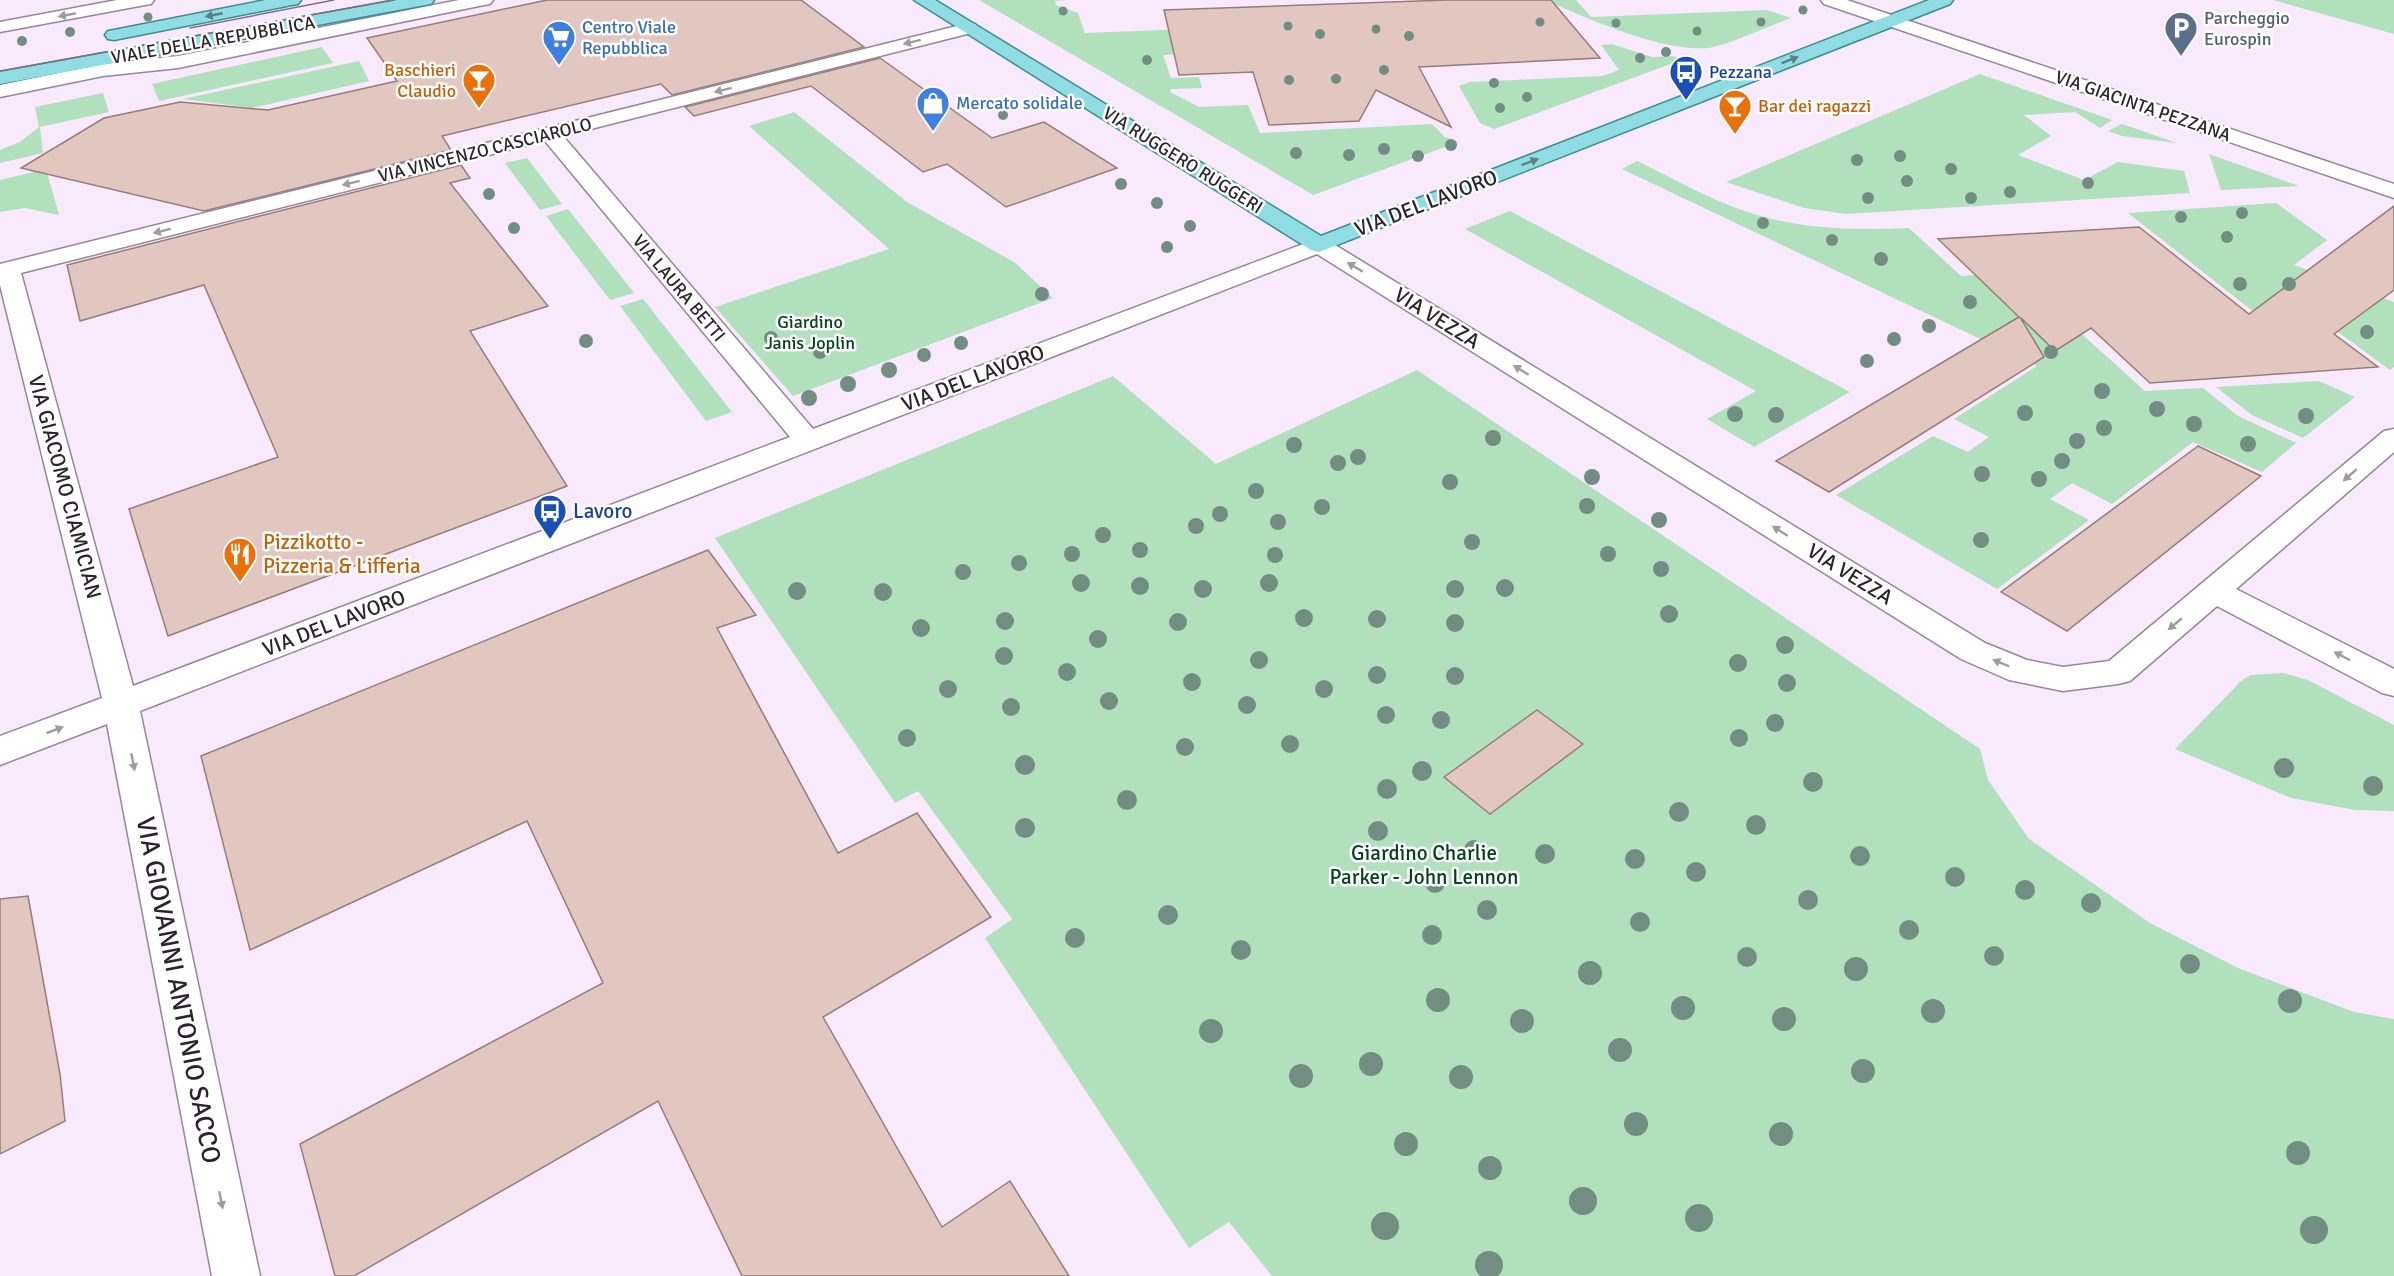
<svg xmlns="http://www.w3.org/2000/svg" width="2394" height="1276" viewBox="0 0 2394 1276" font-family="Signika,sans-serif">
	<style>
		.green { fill: #b1e0bc }
		.building { fill: #e2c7c1; stroke: #967d78; stroke-width: 1.5 }
		.lines { fill: none; stroke-linecap: round; stroke-linejoin: round }
		.minor-casing { stroke: #958698; stroke-width: 3 }
		.major-casing { stroke: #3b8d95; stroke-width: 3 }
		.minor { fill: #fff; fill-rule: evenodd }
		.major { fill: #8fdde2; fill-rule: evenodd }
		.tram { stroke: #7c727e; stroke-width: 1.5 }
		.tree { fill: #728d82 }
		.oneway { fill: #9f9c9f }
		.oneway2 { fill: #5c8086 }
		.labels { text-anchor: middle; stroke-width: 5; stroke-linejoin: round; paint-order: stroke }
		.far-service-label { font-size: 18px; fill: #4e5e75; stroke: #fff; text-anchor: start }
		.far-shop-label { font-size: 18px; fill: #366cbe; stroke: #fff; text-anchor: start }
		.far-street-label { font-size: 18px; fill: #29232a; stroke: #fff }
		.far-food-label { font-size: 18px; fill: #c56008; stroke: #fff; text-anchor: end }
		.far-transit-label { font-size: 18px; fill: #164399; stroke: #fff; text-anchor: start }
		.far-park-label { font-size: 18px; fill: #04421e; stroke: #fff }
		.street-label { font-size: 21px; fill: #29232a; stroke: #fff }
		.transit-label { font-size: 21px; fill: #164399; stroke: #fff; text-anchor: start }
		.food-label { font-size: 21px; fill: #c56008; stroke: #fff; text-anchor: start }
		.park-label { font-size: 21px; fill: #04421e; stroke: #fff }
		.near-street-label { font-size: 26px; fill: #29232a; stroke: #fff }
	</style>
	<rect width="100%" height="100%" fill="#f9e9fd"/>
	<!-- green -->
	<g class="green">
		<path d="M979,0h89l-13,1 1,4 22,8 7,20 182,-7 75,21 -179,8 8,23 28,-1 3,11 -31,1 -1,3 29,15 49,-2 12,28 172,-9 13,13 14,5 -146,53z"/>
		<path d="M1545,0h31l15,17 176,-7 24,8c-19,7 -65,28 -83,30 -47,4 -119,-29 -163,-48z"/>
		<path d="M2273,0h121v34z"/>
		<path d="M1612,44l40,13 20,-1 12,3 -190,70 -14,-6 -21,-37 10,-4 134,-6 16,-6 -18,-25z"/>
		<path d="M322,47l11,16 -174,38 -7,-17z"/>
		<path d="M359,61l10,20 -117,27 -69,-9z"/>
		<path d="M1980,74l132,46 -12,8 -25,-16 -51,3 27,21 -33,19 66,25 34,-18 66,9 6,22 -344,21 -42,-6 -78,-26z"/>
		<path d="M103,93l6,19 -69,15 3,26 -43,10v-13l20,-8 19,-15 -4,-20z"/>
		<path d="M794,112l113,90 107,60 39,36 -260,98 -78,-89 174,-58 -140,-123z"/>
		<path d="M2122,124l55,19 -55,-7 -14,-5z"/>
		<path d="M2209,154l90,32 -78,4z"/>
		<path d="M527,158l35,46 -22,6 -35,-47z"/>
		<path d="M1637,161c33,16 65,34 99,47 56,21 114,23 173,20l52,48 52,-4 132,119 58,-3 35,28 58,27 -34,29 -69,-30 -81,62 -40,-21 -22,16 39,21 -92,69 -161,-94 97,-59 35,16 21,-15 -35,-18 83,-53 -415,-197z"/>
		<path d="M46,169l13,46 -34,-7 -25,4v-32z"/>
		<path d="M2276,203l51,37 -33,25 100,37v65l-4,3 -63,-46 -54,3 -145,-114z"/>
		<path d="M568,209l66,84 -24,7 -64,-84z"/>
		<path d="M1510,211l340,181 -96,55 -47,-28 49,-28 -291,-162z"/>
		<path d="M643,299l89,113 -26,9 -86,-115z"/>
		<path d="M1417,370l563,379 8,31 41,59 121,84 88,45 116,44 40,7v257h-1122l-43,-54 -40,26 -204,-310 27,-19 -94,-128 -23,12 -180,-265 398,-162 103,88z"/>
		<path d="M2319,381l36,16 -52,41 -51,-23 -36,-28z"/>
		<path d="M2283,673l25,7 86,45v86l-39,-1 -64,-12 -116,-49 66,-68 10,-6z"/>
	</g>
	<!-- building -->
	<g class="building">
		<path d="M547,0h254l63,47 -192,48 -11,-11 -219,52 9,14 -247,61 -183,-43 83,-50 76,-16 88,8 129,-29 -30,-43z"/>
		<path d="M1447,0h104l49,58 -181,9 32,60 -75,-37 -17,31 -90,4 -16,-53 -74,3 -15,-65z"/>
		<path d="M880,58l112,80 52,-16 73,46 -111,39 -59,-43 -24,8 -112,-86 -117,30 -9,-9z"/>
		<path d="M461,165l9,13 -20,5 98,123 -78,25 97,155 -399,150 -39,-127 149,-52 -74,-172 -124,36 -13,-56z"/>
		<path d="M2394,206v84l-60,44 44,33 -228,16 -59,-55 -36,23 -35,-34 24,40 -215,135 -53,-31 243,-144 -81,-78 201,-12 110,87z"/>
		<path d="M2198,446l63,30 -194,155 -66,-39z"/>
		<path d="M708,550l48,65 -39,13 121,225 79,-40 74,104 -168,100 119,210 68,-46 59,95h-327l-84,-175 -304,175h-19l-35,-132 303,-161 -76,-162 -277,129 -49,-194z"/>
		<path d="M1537,710l46,34 -93,70 -46,-37z"/>
		<path d="M28,896l32,178 5,47 -65,33v-255z"/>
	</g>
	<g class="lines">
		<defs>
			<g id="minor">
				<path d="M117,0h37l-3,4 -6,1 -145,27v-10z"/>
				<path d="M459,0h34l-3,4 -6,1 -306,63 -75,8 -103,21v-12l103,-21 75,-8z"/>
				<path d="M1821,0h26l547,184v14l-570,-194z"/>
				<path d="M969,23l6,1 3,4 -3,4 -412,104 250,293 506,-191 8,2 658,403 42,17 36,7 46,-6 275,-230 10,-2v23l-158,137 158,80v27l-12,-3 -165,-87 -87,75 -12,3 -55,7 -54,-11 -48,-21 -644,-405 -1177,457 120,565h-48l-105,-552 -107,41v-29l102,-38 -102,-413v-21zM545,141l245,296 -657,249 -112,-413z"/>
			</g>
			<g id="major">
				<path d="M266,0h35l-3,4 -6,1 -178,35 -6,-1 -3,-4 3,-4 6,-1z"/>
				<path d="M397,0h37l-3,4 -6,1 -425,79v-12z"/>
				<path d="M914,0h21l386,236 608,-236h24l-3,4 -631,248 -8,-2z"/>
			</g>
		</defs>
		<!-- minor casing -->
		<use href="#minor" class="minor-casing"/>
		<!-- major casing -->
		<use href="#major" class="major-casing"/>
		<!-- minor -->
		<use href="#minor" class="minor"/>
		<!-- major -->
		<use href="#major" class="major"/>
		<!-- tram -->
		<g class="tram">
			<path d="M190,28l144,-28"/>
			<path d="M0,71l394,-71"/>
		</g>
	</g>
	<!-- trees -->
	<g class="tree">
		<circle cx="1803" cy="10" r="4.5"/>
		<circle cx="1063" cy="11" r="4.5"/>
		<circle cx="148" cy="17" r="4.5"/>
		<circle cx="1540" cy="22" r="4.5"/>
		<circle cx="1761" cy="22" r="4.5"/>
		<circle cx="1616" cy="23" r="4.5"/>
		<circle cx="1288" cy="26" r="4.5"/>
		<circle cx="1376" cy="29" r="4.5"/>
		<circle cx="1697" cy="31" r="4.5"/>
		<circle cx="70" cy="32" r="5"/>
		<circle cx="1320" cy="34" r="5"/>
		<circle cx="1409" cy="36" r="5"/>
		<circle cx="22" cy="41" r="5"/>
		<circle cx="1666" cy="52" r="5"/>
		<circle cx="1640" cy="58" r="5"/>
		<circle cx="1147" cy="60" r="5"/>
		<circle cx="1384" cy="70" r="5"/>
		<circle cx="1336" cy="79" r="5"/>
		<circle cx="1289" cy="80" r="5"/>
		<circle cx="1494" cy="83" r="5"/>
		<circle cx="1527" cy="97" r="5"/>
		<circle cx="1500" cy="108" r="5"/>
		<circle cx="1003" cy="115" r="5"/>
		<circle cx="1451" cy="145" r="6"/>
		<circle cx="1384" cy="149" r="6"/>
		<circle cx="1296" cy="153" r="6"/>
		<circle cx="1349" cy="155" r="6"/>
		<circle cx="1418" cy="156" r="6"/>
		<circle cx="1900" cy="156" r="6"/>
		<circle cx="1857" cy="160" r="6"/>
		<circle cx="1951" cy="169" r="6"/>
		<circle cx="1907" cy="181" r="6"/>
		<circle cx="2088" cy="183" r="6"/>
		<circle cx="1121" cy="184" r="6"/>
		<circle cx="2010" cy="192" r="6"/>
		<circle cx="489" cy="194" r="6"/>
		<circle cx="1868" cy="198" r="6"/>
		<circle cx="1971" cy="198" r="6"/>
		<circle cx="1157" cy="203" r="6"/>
		<circle cx="2242" cy="213" r="6"/>
		<circle cx="2181" cy="217" r="6"/>
		<circle cx="1763" cy="223" r="6"/>
		<circle cx="1190" cy="226" r="6"/>
		<circle cx="514" cy="228" r="6"/>
		<circle cx="2227" cy="237" r="6"/>
		<circle cx="1832" cy="240" r="6"/>
		<circle cx="1167" cy="247" r="6"/>
		<circle cx="1881" cy="259" r="7"/>
		<circle cx="2240" cy="284" r="7"/>
		<circle cx="2289" cy="284" r="7"/>
		<circle cx="1042" cy="294" r="7"/>
		<circle cx="1970" cy="302" r="7"/>
		<circle cx="1929" cy="326" r="7"/>
		<circle cx="2367" cy="332" r="7"/>
		<circle cx="771" cy="338" r="7"/>
		<circle cx="1894" cy="339" r="7"/>
		<circle cx="586" cy="341" r="7"/>
		<circle cx="961" cy="343" r="7"/>
		<circle cx="820" cy="352" r="7"/>
		<circle cx="2051" cy="352" r="7"/>
		<circle cx="924" cy="355" r="7"/>
		<circle cx="1867" cy="361" r="7"/>
		<circle cx="889" cy="370" r="8"/>
		<circle cx="848" cy="384" r="8"/>
		<circle cx="2102" cy="391" r="8"/>
		<circle cx="809" cy="398" r="8"/>
		<circle cx="2157" cy="409" r="8"/>
		<circle cx="2025" cy="413" r="8"/>
		<circle cx="1735" cy="414" r="8"/>
		<circle cx="1776" cy="415" r="8"/>
		<circle cx="2306" cy="416" r="8"/>
		<circle cx="2194" cy="424" r="8"/>
		<circle cx="2104" cy="428" r="8"/>
		<circle cx="1493" cy="438" r="8"/>
		<circle cx="2077" cy="441" r="8"/>
		<circle cx="2248" cy="444" r="8"/>
		<circle cx="1294" cy="445" r="8"/>
		<circle cx="1358" cy="457" r="8"/>
		<circle cx="2062" cy="461" r="8"/>
		<circle cx="1338" cy="463" r="8"/>
		<circle cx="1982" cy="474" r="8"/>
		<circle cx="1592" cy="477" r="8"/>
		<circle cx="2039" cy="479" r="8"/>
		<circle cx="1450" cy="482" r="8"/>
		<circle cx="1256" cy="491" r="8"/>
		<circle cx="1587" cy="506" r="8"/>
		<circle cx="1322" cy="507" r="8"/>
		<circle cx="1220" cy="514" r="8"/>
		<circle cx="1659" cy="520" r="8"/>
		<circle cx="1278" cy="522" r="8"/>
		<circle cx="1196" cy="526" r="8"/>
		<circle cx="1103" cy="535" r="8"/>
		<circle cx="1981" cy="540" r="8"/>
		<circle cx="1472" cy="542" r="8"/>
		<circle cx="1140" cy="550" r="8"/>
		<circle cx="1072" cy="554" r="8"/>
		<circle cx="1608" cy="554" r="8"/>
		<circle cx="1275" cy="555" r="8"/>
		<circle cx="1019" cy="563" r="8"/>
		<circle cx="1661" cy="569" r="8"/>
		<circle cx="963" cy="572" r="8"/>
		<circle cx="1081" cy="583" r="9"/>
		<circle cx="1269" cy="583" r="9"/>
		<circle cx="1140" cy="586" r="9"/>
		<circle cx="1505" cy="588" r="9"/>
		<circle cx="1203" cy="589" r="9"/>
		<circle cx="1455" cy="589" r="9"/>
		<circle cx="797" cy="591" r="9"/>
		<circle cx="883" cy="592" r="9"/>
		<circle cx="1669" cy="614" r="9"/>
		<circle cx="1304" cy="618" r="9"/>
		<circle cx="1377" cy="619" r="9"/>
		<circle cx="1005" cy="621" r="9"/>
		<circle cx="1178" cy="622" r="9"/>
		<circle cx="1455" cy="623" r="9"/>
		<circle cx="921" cy="628" r="9"/>
		<circle cx="1098" cy="639" r="9"/>
		<circle cx="1785" cy="645" r="9"/>
		<circle cx="1004" cy="656" r="9"/>
		<circle cx="1259" cy="660" r="9"/>
		<circle cx="1738" cy="663" r="9"/>
		<circle cx="1067" cy="672" r="9"/>
		<circle cx="1377" cy="675" r="9"/>
		<circle cx="1455" cy="676" r="9"/>
		<circle cx="1192" cy="682" r="9"/>
		<circle cx="1787" cy="683" r="9"/>
		<circle cx="948" cy="689" r="9"/>
		<circle cx="1324" cy="689" r="9"/>
		<circle cx="1109" cy="701" r="9"/>
		<circle cx="1247" cy="705" r="9"/>
		<circle cx="1011" cy="707" r="9"/>
		<circle cx="1386" cy="715" r="9"/>
		<circle cx="1441" cy="720" r="9"/>
		<circle cx="1775" cy="723" r="9"/>
		<circle cx="907" cy="738" r="9"/>
		<circle cx="1739" cy="738" r="9"/>
		<circle cx="1290" cy="744" r="9"/>
		<circle cx="1185" cy="747" r="9"/>
		<circle cx="1025" cy="765" r="10"/>
		<circle cx="2284" cy="768" r="10"/>
		<circle cx="1422" cy="771" r="10"/>
		<circle cx="1813" cy="782" r="10"/>
		<circle cx="2373" cy="786" r="10"/>
		<circle cx="1387" cy="789" r="10"/>
		<circle cx="1127" cy="800" r="10"/>
		<circle cx="1679" cy="812" r="10"/>
		<circle cx="1756" cy="825" r="10"/>
		<circle cx="1025" cy="828" r="10"/>
		<circle cx="1378" cy="831" r="10"/>
		<circle cx="1474" cy="850" r="10"/>
		<circle cx="1545" cy="854" r="10"/>
		<circle cx="1860" cy="856" r="10"/>
		<circle cx="1635" cy="859" r="10"/>
		<circle cx="1696" cy="872" r="10"/>
		<circle cx="1955" cy="877" r="10"/>
		<circle cx="1435" cy="883" r="10"/>
		<circle cx="2025" cy="890" r="10"/>
		<circle cx="1808" cy="900" r="10"/>
		<circle cx="2091" cy="903" r="10"/>
		<circle cx="1487" cy="910" r="10"/>
		<circle cx="1168" cy="915" r="10"/>
		<circle cx="1640" cy="922" r="10"/>
		<circle cx="1909" cy="930" r="10"/>
		<circle cx="1432" cy="935" r="10"/>
		<circle cx="1075" cy="938" r="10"/>
		<circle cx="1241" cy="950" r="10"/>
		<circle cx="1994" cy="956" r="10"/>
		<circle cx="1747" cy="957" r="10"/>
		<circle cx="2190" cy="964" r="10"/>
		<circle cx="1856" cy="969" r="12"/>
		<circle cx="1590" cy="973" r="12"/>
		<circle cx="1438" cy="1000" r="12"/>
		<circle cx="2290" cy="1001" r="12"/>
		<circle cx="1683" cy="1008" r="12"/>
		<circle cx="1933" cy="1011" r="12"/>
		<circle cx="1784" cy="1019" r="12"/>
		<circle cx="1522" cy="1021" r="12"/>
		<circle cx="1211" cy="1031" r="12"/>
		<circle cx="1620" cy="1050" r="12"/>
		<circle cx="1371" cy="1064" r="12"/>
		<circle cx="1863" cy="1071" r="12"/>
		<circle cx="1301" cy="1076" r="12"/>
		<circle cx="1461" cy="1077" r="12"/>
		<circle cx="1636" cy="1124" r="12"/>
		<circle cx="1781" cy="1134" r="12"/>
		<circle cx="1406" cy="1144" r="12"/>
		<circle cx="2298" cy="1153" r="12"/>
		<circle cx="1490" cy="1168" r="12"/>
		<circle cx="1583" cy="1201" r="14"/>
		<circle cx="1699" cy="1218" r="14"/>
		<circle cx="1385" cy="1226" r="14"/>
		<circle cx="2314" cy="1230" r="14"/>
		<circle cx="1489" cy="1265" r="14"/>
	</g>
	<!-- one-way arrows -->
	<defs><path id="oneway-solid" d="M-6-.8H1V-3.2L6.5 0L1 3.2V.8H-6Z" transform="scale(1.5)"/></defs>
	<g class="oneway">
		<use href="#oneway-solid" transform="translate(67 15) rotate(169)"/>
		<use href="#oneway-solid" transform="translate(912 42) rotate(166)"/>
		<use href="#oneway-solid" transform="translate(723 90) rotate(166)"/>
		<use href="#oneway-solid" transform="translate(351 183) rotate(166)"/>
		<use href="#oneway-solid" transform="translate(162 231) rotate(166)"/>
		<use href="#oneway-solid" transform="translate(1355 267) rotate(-149)"/>
		<use href="#oneway-solid" transform="translate(1521 370) rotate(-148)"/>
		<use href="#oneway-solid" transform="translate(2350 475) rotate(139)"/>
		<use href="#oneway-solid" transform="translate(1780 531) rotate(-148)"/>
		<use href="#oneway-solid" transform="translate(2175 624) rotate(140)"/>
		<use href="#oneway-solid" transform="translate(2342 656) rotate(-152)"/>
		<use href="#oneway-solid" transform="translate(2001 663) rotate(-157)"/>
		<use href="#oneway-solid" transform="translate(55 730) rotate(-21)"/>
		<use href="#oneway-solid" transform="translate(133 762) rotate(79)"/>
		<use href="#oneway-solid" transform="translate(221 1200) rotate(79)"/>
	</g>
	<g class="oneway2">
		<use href="#oneway-solid" transform="translate(214 15) rotate(169)"/>
		<use href="#oneway-solid" transform="translate(1790 60) rotate(-21)"/>
		<use href="#oneway-solid" transform="translate(1530 162) rotate(-21)"/>
	</g>
	<!-- icons -->
	<defs>
		<symbol id="parking-pin" viewBox="-11 -11 22 30"><path d="M0 17L-7.5 6A9.5 9.5 0 1 1 7.5 6Z" fill="#5c6f8a" stroke="#fff"/><path d="M-3.5-5.5H1a3.5 3.5 0 0 1 0 7H-1V5.5H-3.5ZM-1-3.4V-.6H.8a1.4 1.4 0 0 0 0-2.8Z" fill="#fff"/></symbol>
		<symbol id="supermarket-pin" viewBox="-11 -11 22 30"><path d="M0 17L-7.5 6A9.5 9.5 0 1 1 7.5 6Z" fill="#3f7fe0" stroke="#fff"/><path d="M-6-5.5h2.5l.6 2H6L4.5 2H-2.5L-4.4-4H-6ZM-1.5 3.2a1.3 1.3 0 1 0 .1 0ZM3 3.2a1.3 1.3 0 1 0 .1 0Z" fill="#fff"/></symbol>
		<symbol id="bus-pin" viewBox="-11 -11 22 30"><path d="M0 17L-7.5 6A9.5 9.5 0 1 1 7.5 6Z" fill="#1a4fb4" stroke="#fff"/><path d="M-5-6H5V4H4V6H2V4H-2V6H-4V4H-5ZM-3.5-4V0h7V-4ZM-3.5 1.2v1.5H-2V1.2ZM2 1.2v1.5H3.5V1.2Z" fill="#fff"/></symbol>
		<symbol id="bar-pin" viewBox="-11 -11 22 30"><path d="M0 17L-7.5 6A9.5 9.5 0 1 1 7.5 6Z" fill="#e8710a" stroke="#fff"/><path d="M-6-5H6L.8 .8V4.5H3.5V6h-7V4.5H-.8V.8Z" fill="#fff"/></symbol>
		<symbol id="shop-pin" viewBox="-11 -11 22 30"><path d="M0 17L-7.5 6A9.5 9.5 0 1 1 7.5 6Z" fill="#3f7fe0" stroke="#fff"/><path d="M-5-2.5h2.3a2.7 3.5 0 0 1 5.4 0H5L5.5 6h-11ZM-1.5-2.5h3a1.5 2.3 0 0 0-3 0Z" fill="#fff"/></symbol>
		<symbol id="restaurant-pin" viewBox="-11 -11 22 30"><path d="M0 17L-7.5 6A9.5 9.5 0 1 1 7.5 6Z" fill="#e8710a" stroke="#fff"/><path d="M-5-6h1v4h1v-4h1v4h1v-4h1v5L-1.5 .5V6h-2V.5L-5-1ZM5-6V6H3V1.5H1.5Q1.5-4 5-6Z" fill="#fff"/></symbol>
	</defs>
	<g fill-rule="evenodd">
		<use href="#parking-pin" x="2162" y="9" width="38" height="52"/>
		<use href="#supermarket-pin" x="540" y="18" width="38" height="52"/>
		<use href="#bus-pin" x="1667" y="53" width="38" height="52"/>
		<use href="#bar-pin" x="460" y="61" width="38" height="52"/>
		<use href="#shop-pin" x="914" y="84" width="38" height="52"/>
		<use href="#bar-pin" x="1716" y="87" width="38" height="52"/>
		<use href="#bus-pin" x="531" y="492" width="38" height="52"/>
		<use href="#restaurant-pin" x="221" y="535" width="38" height="52"/>
	</g>
	<g class="labels">
		<!-- far-service labels -->
		<g class="far-service-label">
			<text x="2204" y="24">Parcheggio<tspan x="2204" dy="21">Eurospin</tspan></text>
		</g>
		<!-- far-shop labels -->
		<g class="far-shop-label">
			<text x="582" y="33">Centro Viale<tspan x="582" dy="21">Repubblica</tspan></text>
			<text x="956" y="109">Mercato solidale</text>
		</g>
		<!-- far-street labels -->
		<g class="far-street-label">
			<text transform="translate(213 40) rotate(-10)" y="6">VIALE DELLA REPUBBLICA</text>
			<text transform="translate(2143 106) rotate(19)" y="6">VIA GIACINTA PEZZANA</text>
			<text transform="translate(485 150) rotate(-14)" y="6">VIA VINCENZO CASCIAROLO</text>
			<text transform="translate(1183 160) rotate(32)" y="6">VIA RUGGERO RUGGERI</text>
			<text transform="translate(679 288) rotate(50)" y="6">VIA LAURA BETTI</text>
		</g>
		<!-- far-food labels -->
		<g class="far-food-label">
			<text x="456" y="76">Baschieri<tspan x="456" dy="21">Claudio</tspan></text>
			<text x="1758" y="112" text-anchor="start">Bar dei ragazzi</text>
		</g>
		<!-- far-transit labels -->
		<g class="far-transit-label">
			<text x="1709" y="78">Pezzana</text>
		</g>
		<!-- far-park labels -->
		<g class="far-park-label">
			<text x="810" y="328">Giardino<tspan x="810" dy="21">Janis Joplin</tspan></text>
		</g>
		<!-- street labels -->
		<g class="street-label">
			<text transform="translate(1426 203) rotate(-21)" y="7">VIA DEL LAVORO</text>
			<text transform="translate(1437 318) rotate(32)" y="7">VIA VEZZA</text>
			<text transform="translate(973 378) rotate(-21)" y="7">VIA DEL LAVORO</text>
			<text transform="translate(65 487) rotate(75)" y="7">VIA GIACOMO CIAMICIAN</text>
			<text transform="translate(1850 574) rotate(32)" y="7">VIA VEZZA</text>
			<text transform="translate(334 623) rotate(-21)" y="7">VIA DEL LAVORO</text>
		</g>
		<!-- transit labels -->
		<g class="transit-label">
			<text x="573" y="518">Lavoro</text>
		</g>
		<!-- food labels -->
		<g class="food-label">
			<text x="263" y="549">Pizzikotto -<tspan x="263" dy="24">Pizzeria &amp; Lifferia</tspan></text>
		</g>
		<!-- park labels -->
		<g class="park-label">
			<text x="1424" y="860">Giardino Charlie<tspan x="1424" dy="24">Parker - John Lennon</tspan></text>
		</g>
		<!-- near-street labels -->
		<g class="near-street-label">
			<text transform="translate(179 990) rotate(79)" y="9">VIA GIOVANNI ANTONIO SACCO</text>
		</g>
	</g>
</svg>
